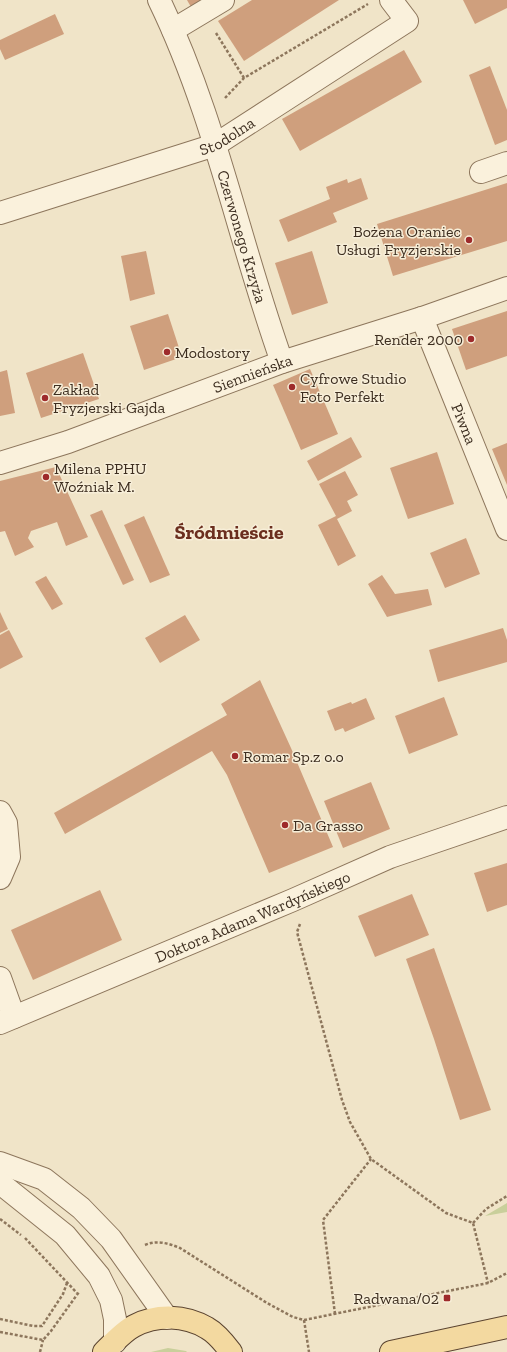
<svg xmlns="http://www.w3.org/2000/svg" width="507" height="1352" viewBox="0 0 507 1352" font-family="'Zilla Slab',serif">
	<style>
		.green { fill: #c9cf9b }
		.building { fill: #cf9f7d }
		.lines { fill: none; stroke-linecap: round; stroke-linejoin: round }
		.minor-casing { stroke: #8d765c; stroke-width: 24 }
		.major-casing { stroke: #5b4430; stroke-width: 24 }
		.path { stroke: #8d765c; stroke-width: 2.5; stroke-dasharray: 3 2; stroke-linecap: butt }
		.minor { stroke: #faf1dc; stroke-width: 22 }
		.major { stroke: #f3d9a0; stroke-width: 22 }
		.poi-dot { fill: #9e2a2b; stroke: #f7eed8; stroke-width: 1.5 }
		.labels { text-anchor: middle; stroke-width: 3; stroke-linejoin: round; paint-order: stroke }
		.street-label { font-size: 16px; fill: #3d2e20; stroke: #f7eed8 }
		.poi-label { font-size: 16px; fill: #3d2e20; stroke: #f7eed8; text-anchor: start }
		.district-label { font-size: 20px; font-weight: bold; fill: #6b2e1e; stroke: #f7eed8 }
	</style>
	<rect width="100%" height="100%" fill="#f0e4c8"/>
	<!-- green -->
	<g class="green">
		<path d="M507,1203v9l-22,4z"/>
		<path d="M168,1348l18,3 1,1h-36z"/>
	</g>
	<!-- building -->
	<g class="building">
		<path d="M187,0h15l-11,7z"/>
		<path d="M252,0h87l-95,61 -26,-40z"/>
		<path d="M463,0h44v8l-32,16z"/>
		<path d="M55,14l9,20 -59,26 -5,-11v-9z"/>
		<path d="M404,50l18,32 -122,69 -18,-32z"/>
		<path d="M490,66l17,44v30l-12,5 -26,-70z"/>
		<path d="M361,178l7,21 -35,14 4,9 -49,20 -9,-22 51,-21 -4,-12 21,-8 1,4z"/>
		<path d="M507,183v58l-114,35 -16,-52z"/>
		<path d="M146,251l9,43 -25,7 -9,-45z"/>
		<path d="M312,251l16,52 -36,12 -17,-52z"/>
		<path d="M507,311v45l-41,14 -14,-41z"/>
		<path d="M168,314l14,43 -38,13 -14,-44z"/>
		<path d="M83,353l16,46 -58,19 -15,-45z"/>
		<path d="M310,369l28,65 -37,16 -28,-65z"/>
		<path d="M7,370l8,43 -15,3v-44z"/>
		<path d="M351,437l11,20 -44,24 -11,-20z"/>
		<path d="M507,443v42l-15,-36z"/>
		<path d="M437,452l17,52 -46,15 -18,-51z"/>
		<path d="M56,467l32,70 -22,9 -9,-24 -26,9 -3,7 6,9 -19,9 -10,-25 -5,1v-51z"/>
		<path d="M345,471l13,24 -11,6 5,10 -15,8 19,37 -18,10 -20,-41 18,-9 -17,-32z"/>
		<path d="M102,510l32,70 -11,5 -33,-70z"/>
		<path d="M144,516l26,59 -20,8 -26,-58z"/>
		<path d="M466,538l14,36 -35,14 -15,-35z"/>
		<path d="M382,575l13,19 33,-5 4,16 -45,12 -19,-33z"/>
		<path d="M46,576l17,28 -11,6 -17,-28z"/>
		<path d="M0,612l8,17 -8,4z"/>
		<path d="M185,615l15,25 -40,23 -15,-25z"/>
		<path d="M503,628l4,12v22l-69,20 -9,-32z"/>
		<path d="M9,630l14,27 -23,12v-34z"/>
		<path d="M260,680l31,68 42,99 -64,26 -42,-98 -15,-24 -147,83 -11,-21 173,-98 -6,-11z"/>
		<path d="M444,697l14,38 -49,19 -14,-38z"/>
		<path d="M366,698l9,21 -30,13 -2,-4 -8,3 -8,-20 24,-9 1,2z"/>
		<path d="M371,782l19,47 -47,19 -19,-47z"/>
		<path d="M507,863v42l-20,7 -13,-39z"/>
		<path d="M100,890l22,50 -89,40 -22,-50z"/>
		<path d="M412,894l17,41 -54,22 -17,-41z"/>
		<path d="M434,948l57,162 -31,10 -26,-81 -28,-80z"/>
	</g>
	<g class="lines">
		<defs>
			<g id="minor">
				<path id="s1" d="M159,0c56,115 80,242 123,362"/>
				<path d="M173,30l50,-30"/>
				<path d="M481,172l26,-9"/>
				<path id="s2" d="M0,213l215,-68 192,-124 -16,-21"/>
				<path id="s3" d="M422,318l85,211"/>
				<path id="s4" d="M0,463l68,-21 214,-80 140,-44 85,-30"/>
				<path d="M0,812l6,11 3,34 -9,21"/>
				<path d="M0,978l14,39"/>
				<path id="s5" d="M0,1023l293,-123 97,-43 117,-40"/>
				<path d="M0,1163l44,16 37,29 30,31 56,79"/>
				<path d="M0,1183l65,52 34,41 12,24 4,19v23"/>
			</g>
			<g id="major">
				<path d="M104,1352c8,-8 20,-21 30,-26 23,-12 51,-11 73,2 9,5 18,16 24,24"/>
				<path d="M391,1352l116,-25"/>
			</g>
		</defs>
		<!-- minor casing -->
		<use href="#minor" class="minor-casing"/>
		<!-- major casing -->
		<use href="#major" class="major-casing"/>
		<!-- path -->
		<g class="path">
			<path d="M216,33l28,45"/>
			<path d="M225,98l19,-20 124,-74"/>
			<path d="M300,924l-3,8 45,168 8,22 21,37 75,54 27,10 15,60"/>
			<path d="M0,1219l21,16"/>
			<path d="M473,1223l13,-14 21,-13"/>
			<path d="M25,1238l52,55"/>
			<path d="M145,1245c11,-5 23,-2 35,3l87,55 26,14 11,3 184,-37 19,-10"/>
			<path d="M335,1314l-12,-94 48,-61"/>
			<path d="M0,1319l33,7h9l21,-32 4,-11"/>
			<path d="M304,1320l5,32"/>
			<path d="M0,1332l43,8 8,-9 28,-39"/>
			<path d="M40,1352l3,-12"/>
		</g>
		<!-- minor -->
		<use href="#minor" class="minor"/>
		<!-- major -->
		<use href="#major" class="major"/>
	</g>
	<!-- markers -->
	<g class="poi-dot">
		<circle cx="469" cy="240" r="4"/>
		<circle cx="471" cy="339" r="4"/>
		<circle cx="167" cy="352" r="4"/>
		<circle cx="292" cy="387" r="4"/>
		<circle cx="45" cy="398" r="4"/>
		<circle cx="46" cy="477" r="4"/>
		<circle cx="235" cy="756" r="4"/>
		<circle cx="285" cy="825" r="4"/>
		<rect x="443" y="1294" width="8" height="8" rx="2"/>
	</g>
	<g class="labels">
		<!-- street labels -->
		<g class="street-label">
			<text dy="6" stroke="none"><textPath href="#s2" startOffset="240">Stodolna</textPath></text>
			<text dy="6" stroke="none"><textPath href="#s1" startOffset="251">Czerwonego Krzyża</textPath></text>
			<text dy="6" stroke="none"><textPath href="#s4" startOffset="268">Siennieńska</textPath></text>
			<text dy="6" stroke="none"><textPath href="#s3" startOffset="114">Piwna</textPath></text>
			<text dy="6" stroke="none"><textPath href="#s5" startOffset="274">Doktora Adama Wardyńskiego</textPath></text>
		</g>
		<!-- poi labels -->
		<g class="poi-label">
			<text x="461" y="237" text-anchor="end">Bożena Oraniec<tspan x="461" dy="18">Usługi Fryzjerskie</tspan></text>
			<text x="463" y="345" text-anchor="end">Render 2000</text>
			<text x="175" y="358">Modostory</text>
			<text x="300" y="384">Cyfrowe Studio<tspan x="300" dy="18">Foto Perfekt</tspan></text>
			<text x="53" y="395">Zakład<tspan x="53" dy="18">Fryzjerski Gajda</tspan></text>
			<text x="54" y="474">Milena PPHU<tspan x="54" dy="18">Woźniak M.</tspan></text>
			<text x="243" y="762">Romar Sp.z o.o</text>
			<text x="293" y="831">Da Grasso</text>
			<text x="439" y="1304" text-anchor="end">Radwana/02</text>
		</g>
		<!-- district labels -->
		<g class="district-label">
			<text x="229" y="539">Śródmieście</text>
		</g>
	</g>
</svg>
